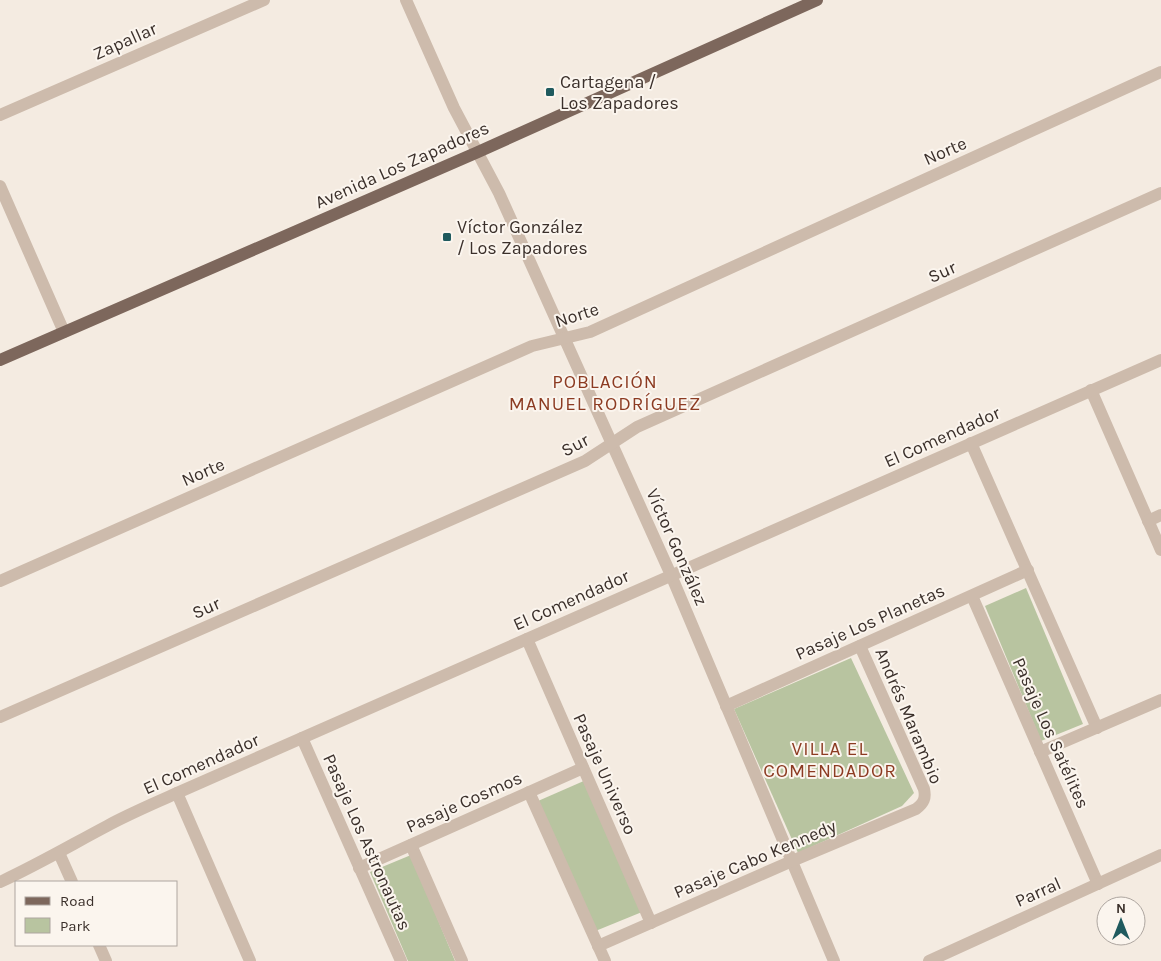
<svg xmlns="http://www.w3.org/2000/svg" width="1161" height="961" viewBox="0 0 1161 961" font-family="Karla,sans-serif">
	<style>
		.green { fill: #b8c4a0 }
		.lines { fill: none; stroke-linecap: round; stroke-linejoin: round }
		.minor { stroke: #cdbbac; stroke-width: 12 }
		.major { stroke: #7d675c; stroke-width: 12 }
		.poi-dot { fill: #1f5a5e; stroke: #fbf5ee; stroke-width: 2 }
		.labels { text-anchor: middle; stroke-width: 4; stroke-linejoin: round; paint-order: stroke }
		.street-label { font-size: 18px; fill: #3b302b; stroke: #fbf5ee }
		.poi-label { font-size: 18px; fill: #3b302b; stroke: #fbf5ee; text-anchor: start }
		.neighbourhood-label { font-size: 19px; letter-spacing: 1px; fill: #8c3b22; stroke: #fbf5ee }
	</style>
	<rect width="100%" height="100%" fill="#f4ebe1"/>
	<!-- green -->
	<g class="green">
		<path d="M1026,588l57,136 -42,17 -56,-135z"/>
		<path d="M851,658l63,135 -12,13 -104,47 -64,-144z"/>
		<path d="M586,780l56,132 -49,20 -55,-131z"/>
		<path d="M411,855l44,106h-47l-38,-89z"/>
	</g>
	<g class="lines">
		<!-- minor -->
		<g class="minor">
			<path d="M406,0l48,108 45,85 172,382 163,386"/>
			<path d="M0,115l264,-115"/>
			<path d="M0,186l64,146"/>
			<path d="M1091,390l70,160"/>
			<path d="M971,443l126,285"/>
			<path d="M1148,521l13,-6"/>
			<path d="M0,581l532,-235 58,-14 571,-260"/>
			<path d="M972,596l126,288"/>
			<path d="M527,639l124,284"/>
			<path d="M726,706l302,-136"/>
			<path d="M0,717l585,-256 52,-34 524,-234"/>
			<path d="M302,738l99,223"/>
			<path d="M1040,752l121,-52"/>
			<path d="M529,792l76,169"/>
			<path d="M177,793l73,168"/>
			<path d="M411,845l51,116"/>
			<path d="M59,853l13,29"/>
			<path d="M359,868l224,-100"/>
			<path d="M0,882c37,-17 71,-37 107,-56 22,-12 46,-22 70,-33l984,-433"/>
			<path d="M99,945l7,16"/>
			<path d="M598,946l194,-85 124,-52c8,-6 10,-11 8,-20l-64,-143"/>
			<path d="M929,961l232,-106"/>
		</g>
		<!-- major -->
		<path class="major" d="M0,360l478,-208 339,-152"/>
	</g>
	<!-- markers -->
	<g class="poi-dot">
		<rect x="545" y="87" width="10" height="10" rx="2.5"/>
		<rect x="442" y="232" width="10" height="10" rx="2.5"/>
	</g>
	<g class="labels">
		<!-- street labels -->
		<g class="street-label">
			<text transform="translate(125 41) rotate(-24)" y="6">Zapallar</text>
			<text transform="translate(945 151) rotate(-24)" y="6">Norte</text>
			<text transform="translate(402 165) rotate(-24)" y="6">Avenida Los Zapadores</text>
			<text transform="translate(942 272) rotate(-24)" y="6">Sur</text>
			<text transform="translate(577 315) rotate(-18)" y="6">Norte</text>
			<text transform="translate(942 437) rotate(-24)" y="6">El Comendador</text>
			<text transform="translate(575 445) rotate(-28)" y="6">Sur</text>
			<text transform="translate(203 472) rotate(-24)" y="6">Norte</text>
			<text transform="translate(677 547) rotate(66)" y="6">Víctor González</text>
			<text transform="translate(571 600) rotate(-24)" y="6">El Comendador</text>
			<text transform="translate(206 608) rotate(-24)" y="6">Sur</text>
			<text transform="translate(870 622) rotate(-24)" y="6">Pasaje Los Planetas</text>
			<text transform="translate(909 716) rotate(67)" y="6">Andrés Marambio</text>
			<text transform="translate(1051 733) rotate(66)" y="6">Pasaje Los Satélites</text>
			<text transform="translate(201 764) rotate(-24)" y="6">El Comendador</text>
			<text transform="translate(605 774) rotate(66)" y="6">Pasaje Universo</text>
			<text transform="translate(464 802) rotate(-24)" y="6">Pasaje Cosmos</text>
			<text transform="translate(367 842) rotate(66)" y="6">Pasaje Los Astronautas</text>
			<text transform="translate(755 859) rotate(-23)" y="6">Pasaje Cabo Kennedy</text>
			<text transform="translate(1038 892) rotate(-24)" y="6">Parral</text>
		</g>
		<!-- poi labels -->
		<g class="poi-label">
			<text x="560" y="88">Cartagena /<tspan x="560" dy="21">Los Zapadores</tspan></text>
			<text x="457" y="233">Víctor González<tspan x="457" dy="21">/ Los Zapadores</tspan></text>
		</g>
		<!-- neighbourhood labels -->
		<g class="neighbourhood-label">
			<text x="605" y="388">POBLACIÓN<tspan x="605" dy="22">MANUEL RODRÍGUEZ</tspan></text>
			<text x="830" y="755">VILLA EL<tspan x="830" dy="22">COMENDADOR</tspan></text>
		</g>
	</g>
	<!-- legend -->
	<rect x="15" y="881" width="162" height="65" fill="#fbf5ee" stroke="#aea6a0"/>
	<rect x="25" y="897" width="25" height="8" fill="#7d675c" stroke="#aea6a0"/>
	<text x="60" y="906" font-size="15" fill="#3b302b">Road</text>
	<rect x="25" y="918" width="25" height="15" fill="#b8c4a0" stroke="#aea6a0"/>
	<text x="60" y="931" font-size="15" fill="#3b302b">Park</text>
	<!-- north arrow -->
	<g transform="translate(1121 921)"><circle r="24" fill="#fbf5ee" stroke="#aea6a0"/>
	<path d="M0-4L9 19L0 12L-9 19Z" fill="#1f5a5e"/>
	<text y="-8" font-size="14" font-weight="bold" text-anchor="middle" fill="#3b302b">N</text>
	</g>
</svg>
